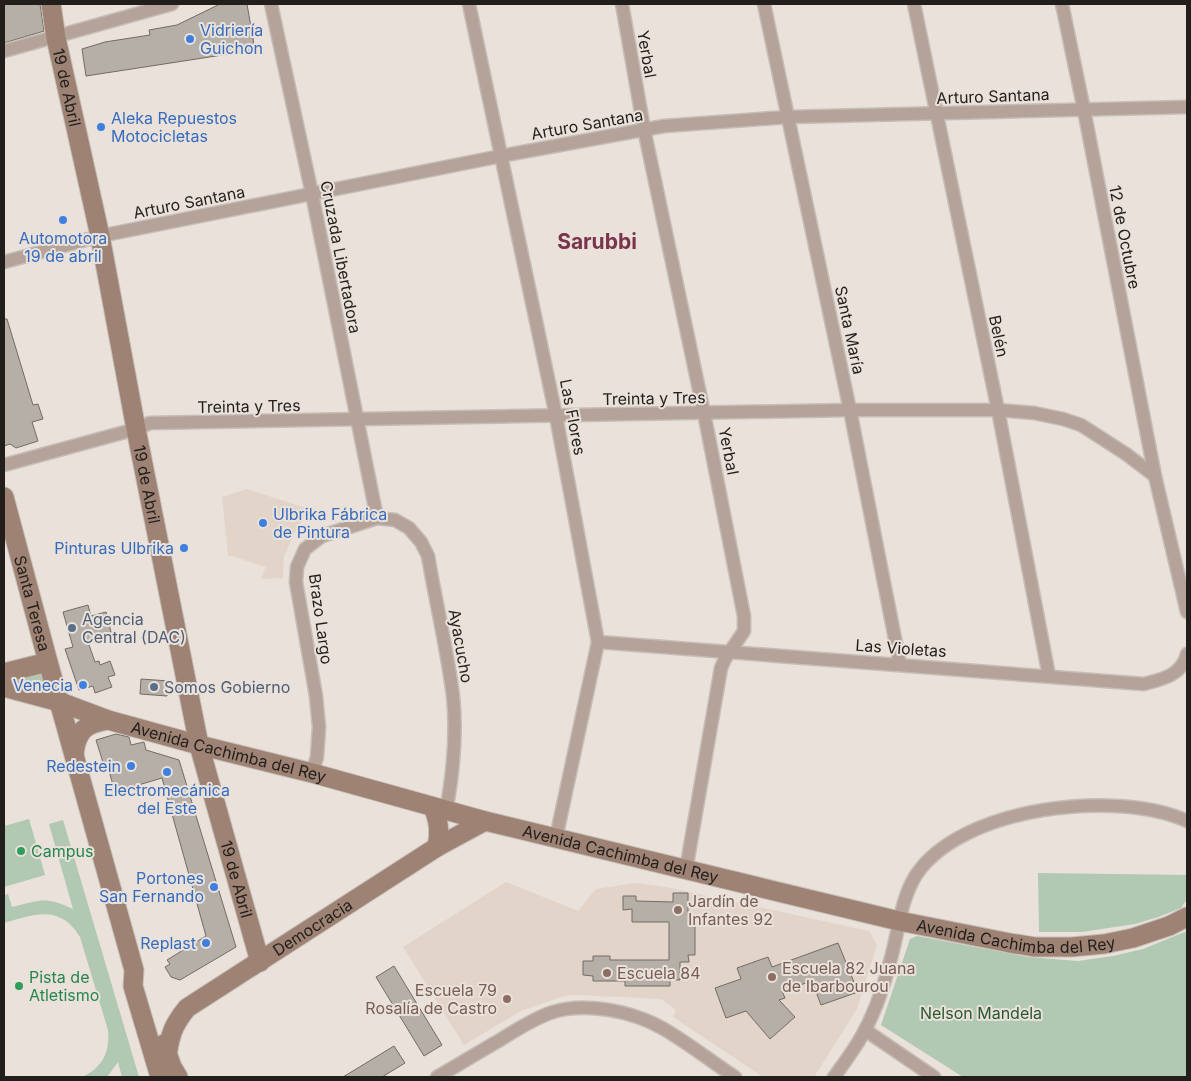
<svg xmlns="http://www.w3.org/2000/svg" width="1191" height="1081" viewBox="0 0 1191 1081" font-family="Inter,sans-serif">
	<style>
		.built { fill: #e3d4c9 }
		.green { fill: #b1c8b2 }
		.building { fill: #b5afa7; stroke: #726c65 }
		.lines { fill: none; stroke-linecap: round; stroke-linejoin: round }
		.street-casing { stroke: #c5beb8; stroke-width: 15 }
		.secondary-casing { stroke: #c5beb8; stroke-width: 21 }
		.street { stroke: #b5a298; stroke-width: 12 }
		.secondary { stroke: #9e8274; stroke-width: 19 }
		.shop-dot { fill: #3f7fe0; stroke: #e9e1da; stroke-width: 2 }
		.service-dot { fill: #5c6f8a; stroke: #e9e1da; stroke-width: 2 }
		.leisure-dot { fill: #2e9e5b; stroke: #e9e1da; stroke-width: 2 }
		.education-dot { fill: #8d6e63; stroke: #e9e1da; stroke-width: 2 }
		.labels { text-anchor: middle; stroke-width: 4; stroke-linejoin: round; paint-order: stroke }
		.shop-label { font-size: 16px; fill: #366cbe; stroke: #e9e1da; text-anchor: end }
		.street-label { font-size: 16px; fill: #211e1b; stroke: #e9e1da }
		.service-label { font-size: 16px; fill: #4e5e75; stroke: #e9e1da; text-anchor: start }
		.leisure-label { font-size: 16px; fill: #27864d; stroke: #e9e1da; text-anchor: start }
		.education-label { font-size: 16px; fill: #785e54; stroke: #e9e1da; text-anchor: start }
		.park-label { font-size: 16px; fill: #27592e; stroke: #e9e1da }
		.district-label { font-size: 21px; font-weight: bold; fill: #7a344c; stroke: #e9e1da }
	</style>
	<rect width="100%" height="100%" fill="#e9e1da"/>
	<!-- built -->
	<g class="built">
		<path d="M247,489l62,20 -16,27 -9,21 -1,21 -22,1 5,-12 -38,-12 -6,-58z"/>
		<path d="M506,882l72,29 18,-22 40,-6 30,4 203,44 8,14 -20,64 -43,68h-51l-90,-60 3,-7 -15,-11 -85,-4 -12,1 -43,15 -57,34 -61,-98z"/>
	</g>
	<!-- green -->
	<g class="green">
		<path d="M42,669l7,27 -45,-12z"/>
		<path d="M29,819l16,56 -41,12v-61z"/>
		<path d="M63,820l76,257h-17l-4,-15 -11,15h-25c21,-10 28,-25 26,-47l-28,-93c-20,-33 -45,-23 -76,-14v-28l4,-1 4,13c29,-7 33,-11 61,2l-24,-85z"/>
		<path d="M1038,873l149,2v24l-6,9 -23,9 -23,7 -53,8h-43z"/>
		<path d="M1187,931v146h-224l-82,-52 29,-86 7,-3 111,21 50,4 35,-5 30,-7z"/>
	</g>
	<!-- building -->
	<g class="building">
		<path d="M4,4h36l4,27 -40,12z"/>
		<path d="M220,4h27l8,46 -169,26 -4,-27 23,-7 45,-7 -1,-5 28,-5z"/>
		<path d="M4,319h3l26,86 5,-1 5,15 -11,3 6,19 -22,7 -6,-4 -6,2z"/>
		<path d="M88,605l3,11 15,-4 6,24 -24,6 7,20 4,-1 1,4 10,-4 5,14 -7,2 4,10 -17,6 -2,-7 -14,4 -14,-41 8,-2 -10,-35z"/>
		<path d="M141,679l28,2 -2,15 -27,-2z"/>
		<path d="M116,734l13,3 2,8 13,-3 2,8 33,10 57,187 -56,33 -9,-3 -6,-10 5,-3 -3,-4 39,-24 -44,-158 -47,14 -6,-21 -3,1 -10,-32z"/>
		<path d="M673,893h15v23h7v39h-7l1,7h-9v18h-10v6h-45v-5h-32v-5l-10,-1v-14h10v-5h17v4h59v-38h-37v-13l-9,1v-14h13v5l37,1z"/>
		<path d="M838,943l20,49 -37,13 -9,-24 -30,10 3,7 -6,2 16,17 -25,22 -24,-28 -20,7 -11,-30 26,-9 -4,-11 31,-11 4,10z"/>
		<path d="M394,966l48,79 -18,11 -48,-79z"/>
		<path d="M394,1046l11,17 -23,14h-39z"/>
	</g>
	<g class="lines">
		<defs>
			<g id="street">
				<path d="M271,4l41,190 65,324"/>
				<path d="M469,4l87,412 42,226 -42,196"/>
				<path d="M622,4l22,125 60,284 40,203v15l-19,28 -4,9 -35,202"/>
				<path d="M764,4l86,406 50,254"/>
				<path d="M914,4l84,406 51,266"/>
				<path d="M1062,4l22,106 71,366"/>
				<path d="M4,51l168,-47"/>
				<path d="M4,262l96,-26 401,-80 163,-30 124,-9 399,-10"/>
				<path d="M4,465l132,-36 14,-6 700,-13h148l36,3 29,6 18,6 45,29 29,22 32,136"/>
				<path d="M598,642l546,42c19,-5 38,-9 43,-30"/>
				<path d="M312,773l5,-16 2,-30 -3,-31 -20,-114 1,-15 8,-18 17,-13 55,-18 18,2 14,8 12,14 7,14c8,47 19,93 25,140 4,38 0,78 -7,115"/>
				<path d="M865,1030l69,47"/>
				<path d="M437,1077c21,-12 42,-25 63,-37 16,-10 33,-21 50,-27 33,-12 82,-2 112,15 25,14 48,33 73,49"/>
				<path d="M834,1077c11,-15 23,-31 31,-47 12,-23 20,-47 26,-72 8,-28 9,-57 25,-83 46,-69 201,-86 271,-54"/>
			</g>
			<g id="secondary">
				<path id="s1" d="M51,4l5,34 44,198 36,193 63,316 61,217"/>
				<path id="s2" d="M4,497l44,165 86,308 -1,16 27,91"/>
				<path d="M4,673l44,-11"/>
				<path id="s3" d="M4,687l56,15 48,18 91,25 113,28 173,48 414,100 111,22 25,4h37l32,-3 29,-6 36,-12 18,-9"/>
				<path d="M74,754c3,-24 11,-30 34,-34"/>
				<path d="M433,807c6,14 7,25 4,40"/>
				<path d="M164,1044l8,23 6,10"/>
				<path id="s4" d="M167,1056c3,-21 6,-31 20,-48l250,-161 48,-26"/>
			</g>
		</defs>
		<!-- street casing -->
		<use href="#street" class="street-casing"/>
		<!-- secondary casing -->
		<use href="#secondary" class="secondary-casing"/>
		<!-- street -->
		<use href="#street" class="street"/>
		<!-- secondary -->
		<use href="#secondary" class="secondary"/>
	</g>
	<!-- markers -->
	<g class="shop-dot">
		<circle cx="190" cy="39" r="5"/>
		<circle cx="101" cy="127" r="5"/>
		<circle cx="63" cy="220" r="5"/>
		<circle cx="263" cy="523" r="5"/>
		<circle cx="184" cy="548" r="5"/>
		<circle cx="83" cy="685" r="5"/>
		<circle cx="131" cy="766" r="5"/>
		<circle cx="167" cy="772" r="5"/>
		<circle cx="214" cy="887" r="5"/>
		<circle cx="206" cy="943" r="5"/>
	</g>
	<g class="service-dot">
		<circle cx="72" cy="628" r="5"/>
		<circle cx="154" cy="687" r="5"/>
	</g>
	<g class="leisure-dot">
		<circle cx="21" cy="851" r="5"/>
		<circle cx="19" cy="986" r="5"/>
	</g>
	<g class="education-dot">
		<circle cx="678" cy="910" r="5"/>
		<circle cx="607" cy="973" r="5"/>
		<circle cx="772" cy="977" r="5"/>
		<circle cx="507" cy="999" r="5"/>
	</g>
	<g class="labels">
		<!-- shop labels -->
		<g class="shop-label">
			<text x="200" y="36" text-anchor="start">Vidriería<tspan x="200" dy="18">Guichon</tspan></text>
			<text x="111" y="124" text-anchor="start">Aleka Repuestos<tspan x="111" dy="18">Motocicletas</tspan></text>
			<text x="63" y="244" text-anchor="middle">Automotora<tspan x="63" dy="18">19 de abril</tspan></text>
			<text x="273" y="520" text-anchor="start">Ulbrika Fábrica<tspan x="273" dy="18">de Pintura</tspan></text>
			<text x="174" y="554">Pinturas Ulbrika</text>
			<text x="73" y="691">Venecia</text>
			<text x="121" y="772">Redestein</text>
			<text x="167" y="796" text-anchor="middle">Electromecánica<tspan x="167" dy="18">del Este</tspan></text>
			<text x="204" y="884">Portones<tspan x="204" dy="18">San Fernando</tspan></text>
			<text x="196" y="949">Replast</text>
		</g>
		<!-- street labels -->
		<g class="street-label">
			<text transform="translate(647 54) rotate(80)" y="6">Yerbal</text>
			<text dy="6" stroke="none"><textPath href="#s1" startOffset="85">19 de Abril</textPath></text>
			<text transform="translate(993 96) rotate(-2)" y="6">Arturo Santana</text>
			<text transform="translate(587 124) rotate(-10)" y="6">Arturo Santana</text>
			<text transform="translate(189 202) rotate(-11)" y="6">Arturo Santana</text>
			<text transform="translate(1125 237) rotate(79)" y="6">12 de Octubre</text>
			<text transform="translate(341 257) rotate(79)" y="6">Cruzada Libertadora</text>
			<text transform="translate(850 330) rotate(78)" y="6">Santa María</text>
			<text transform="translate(999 336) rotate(78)" y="6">Belén</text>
			<text transform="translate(654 398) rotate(-1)" y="6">Treinta y Tres</text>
			<text transform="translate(249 406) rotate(-1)" y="6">Treinta y Tres</text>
			<text transform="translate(573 417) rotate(79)" y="6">Las Flores</text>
			<text transform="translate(729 451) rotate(79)" y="6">Yerbal</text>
			<text dy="6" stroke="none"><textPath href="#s1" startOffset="490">19 de Abril</textPath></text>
			<text dy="6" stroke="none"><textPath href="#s2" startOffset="110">Santa Teresa</textPath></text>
			<text transform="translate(321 619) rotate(82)" y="6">Brazo Largo</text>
			<text transform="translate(461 646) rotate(80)" y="6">Ayacucho</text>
			<text transform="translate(901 648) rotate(4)" y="6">Las Violetas</text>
			<text dy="6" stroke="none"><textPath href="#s3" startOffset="234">Avenida Cachimba del Rey</textPath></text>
			<text dy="6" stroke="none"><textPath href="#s3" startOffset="639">Avenida Cachimba del Rey</textPath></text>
			<text dy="6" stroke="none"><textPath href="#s1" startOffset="895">19 de Abril</textPath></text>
			<text dy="6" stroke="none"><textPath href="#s4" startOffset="202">Democracia</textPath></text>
			<text dy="6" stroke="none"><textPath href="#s3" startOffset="1044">Avenida Cachimba del Rey</textPath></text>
		</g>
		<!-- service labels -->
		<g class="service-label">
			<text x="82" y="625">Agencia<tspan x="82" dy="18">Central (DAC)</tspan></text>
			<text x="164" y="693">Somos Gobierno</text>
		</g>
		<!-- leisure labels -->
		<g class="leisure-label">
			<text x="31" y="857">Campus</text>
			<text x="29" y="983">Pista de<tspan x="29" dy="18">Atletismo</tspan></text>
		</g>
		<!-- education labels -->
		<g class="education-label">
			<text x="688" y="907">Jardín de<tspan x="688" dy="18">Infantes 92</tspan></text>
			<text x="782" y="974">Escuela 82 Juana<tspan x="782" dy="18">de Ibarbourou</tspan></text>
			<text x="617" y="979">Escuela 84</text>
			<text x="497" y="996" text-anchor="end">Escuela 79<tspan x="497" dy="18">Rosalía de Castro</tspan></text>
		</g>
		<!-- park labels -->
		<g class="park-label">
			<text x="981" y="1019">Nelson Mandela</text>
		</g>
		<!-- district labels -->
		<g class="district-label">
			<text x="597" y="249">Sarubbi</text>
		</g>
	</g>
	<!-- border -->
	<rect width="1191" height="1081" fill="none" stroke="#211e1b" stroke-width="10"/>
</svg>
